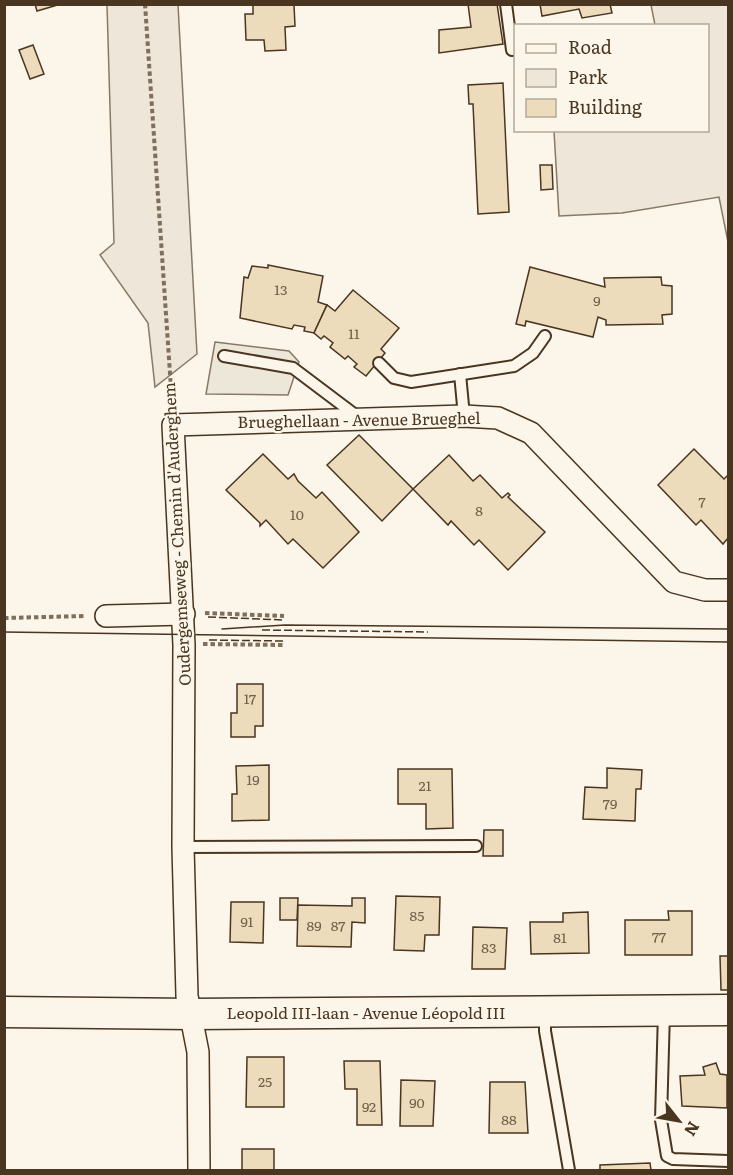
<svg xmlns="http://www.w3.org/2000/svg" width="733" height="1175" viewBox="0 0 733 1175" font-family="Literata,serif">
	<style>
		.green { fill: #ede6d9; stroke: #887966; stroke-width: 1.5 }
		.parking { fill: #ede7d9; stroke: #887966; stroke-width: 1.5 }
		.building { fill: #ecdcbc; stroke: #4a3520; stroke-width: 1.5 }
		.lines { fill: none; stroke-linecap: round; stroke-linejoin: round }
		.lane-casing { stroke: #4a3520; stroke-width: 14 }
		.street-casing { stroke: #4a3520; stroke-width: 24 }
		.secondary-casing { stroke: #4a3520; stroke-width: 33 }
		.path { stroke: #7f6f5c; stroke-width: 4; stroke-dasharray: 4.5 3; stroke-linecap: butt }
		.lane { stroke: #fbf6e9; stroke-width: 10 }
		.street { stroke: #fbf6e9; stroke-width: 21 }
		.secondary { stroke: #fbf6e9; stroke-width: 30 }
		.tram { stroke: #4a3520; stroke-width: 1.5 }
		.fence { stroke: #4a3520; stroke-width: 1.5; stroke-dasharray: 8 3; stroke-linecap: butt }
		.labels { text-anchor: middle; stroke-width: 4.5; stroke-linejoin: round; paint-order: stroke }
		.number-label { font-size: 14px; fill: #725f47 }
		.street-label { font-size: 16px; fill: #4a3520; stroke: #fbf6e9 }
	</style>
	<rect width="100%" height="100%" fill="#fbf6e9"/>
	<!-- green -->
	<g class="green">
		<path d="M107,5h71l19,349 -42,33 -7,-64 -48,-68 14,-12z"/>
		<path d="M651,5h77v237l-9,-45 -97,16 -63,3 -5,-85 154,-1v-104l-53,-1z"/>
	</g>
	<!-- parking -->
	<path class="parking" d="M215,342l74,9 10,11 -11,33 -82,-1z"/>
	<!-- building -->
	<g class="building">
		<path d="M35,4h26l-24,7z"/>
		<path d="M253,4l41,1 1,21 -10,1 1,23 -21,1 -1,-11h-18l-1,-26h8z"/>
		<path d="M468,4h29l6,40 -64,9v-23l32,-3z"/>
		<path d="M540,4h70l2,9 -30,5 -3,-9 -37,7z"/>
		<path d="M33,45l11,29 -14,5 -11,-29z"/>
		<path d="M503,83l6,129 -31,2 -5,-110h-4l-1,-19z"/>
		<path d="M540,165h12l1,24 -12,1z"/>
		<path d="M268,265l55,11 -5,26 9,3 -13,28 -10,-2 1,-4 -11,-2 -2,4 -52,-11 4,-41 4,1 4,-12 16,2z"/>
		<path d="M530,267l75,20 -1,-9 57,-1 1,8 10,1v28l-10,1 1,9 -57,1v-5l-8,-3 -5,20 -67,-16 -1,5 -9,-2z"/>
		<path d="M353,290l46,38 -18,21 4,4 -19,23 -12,-9 3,-3 -9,-8 -3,3 -15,-12 3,-4 -9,-7 -3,3 -7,-6 13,-28 8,6z"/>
		<path d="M359,435l54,54 -31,32 -55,-56z"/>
		<path d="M694,449l30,30 4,-4v63l-5,6 -22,-24 -5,5 -38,-40z"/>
		<path d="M263,454l25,25 6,-5 4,7 18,17 6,-6 37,40 -36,36 -30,-29 -5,5 -22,-24 -6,6v-3l-34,-33z"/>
		<path d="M449,455l24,26 7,-6 22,23 6,-5 2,2 -2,2 37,35 -37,38 -29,-30 -5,5 -23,-24 -3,4 -35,-36z"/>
		<path d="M237,684h26v42h-8v11h-24v-24h6z"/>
		<path d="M269,765v55l-37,1v-27h5l-1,-28z"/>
		<path d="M607,768l35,2 -1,19h-5l-1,32 -52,-2 2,-32 22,1z"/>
		<path d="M398,769h54l1,59 -27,1v-25h-28z"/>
		<path d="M484,830h19v26h-20z"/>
		<path d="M396,896l44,1 -1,38h-14l-1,16 -30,-1z"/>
		<path d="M280,898h18l-1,22h-17z"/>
		<path d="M352,898h13v25l-13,-1 -1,25 -54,-1 1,-41 54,1z"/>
		<path d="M231,902h33l-1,41 -33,-1z"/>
		<path d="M668,911h24v44h-67v-35h44z"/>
		<path d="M588,912l1,41 -58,1 -1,-32h33v-9z"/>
		<path d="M473,927l34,1 -2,41h-33z"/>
		<path d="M720,956h8v34h-7z"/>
		<path d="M247,1057h37v50h-38z"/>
		<path d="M344,1061h36l2,64h-25v-36h-12z"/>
		<path d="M716,1063l4,11 7,1v33l-45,-2 -2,-30 25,-1 -2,-8z"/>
		<path d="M401,1080l34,1 -2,45h-33z"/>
		<path d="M490,1082h35l3,51h-39z"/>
		<rect x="242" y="1149" width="32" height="21"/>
		<path d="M650,1163l1,7h-51v-5z"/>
	</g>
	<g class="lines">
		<defs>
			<g id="lane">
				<path d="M506,4l6,46"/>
				<path d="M224,356l69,12 65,49"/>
				<path d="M379,363l15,15 17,4 103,-16 19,-13 12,-17"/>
				<path d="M460,374l4,42"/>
				<path d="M183,847l293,-1"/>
				<path d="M664,1012l-3,108 6,36 6,3 55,2"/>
				<path d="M545,1014v17l24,139"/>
			</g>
			<g id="street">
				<path d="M106,616l78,-2"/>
				<path d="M199,1170l-1,-118 -11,-56 -4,-149 1,-202 -11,-220 291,-9 34,2 33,15 143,149 31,8h23"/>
			</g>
			<path id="secondary" d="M4,1012l188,2 536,-4"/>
		</defs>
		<!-- lane casing -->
		<use href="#lane" class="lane-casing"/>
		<!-- street casing -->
		<use href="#street" class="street-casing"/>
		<!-- secondary casing -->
		<use href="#secondary" class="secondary-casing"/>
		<!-- path -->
		<g class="path">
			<path d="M145,4l27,399"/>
			<path d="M205,613l79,3"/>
			<path d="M4,618l81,-2"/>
			<path d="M203,644l80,1"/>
		</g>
		<!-- lane -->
		<use href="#lane" class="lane"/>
		<!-- street -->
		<use href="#street" class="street"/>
		<!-- secondary -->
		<use href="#secondary" class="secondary"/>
		<!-- tram -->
		<g class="tram">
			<path d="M222,629l63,-4 443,4"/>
			<path d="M4,632l724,10"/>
		</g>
		<!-- fence -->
		<g class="fence">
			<path d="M208,617l76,3"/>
			<path d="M262,630l166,2"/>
			<path d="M209,640l75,1"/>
		</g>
	</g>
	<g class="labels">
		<!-- number labels -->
		<g class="number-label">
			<text x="281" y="295">13</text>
			<text x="597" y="306">9</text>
			<text x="354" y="339">11</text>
			<text x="702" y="507">7</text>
			<text x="479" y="516">8</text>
			<text x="297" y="520">10</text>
			<text x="250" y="704">17</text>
			<text x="253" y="785">19</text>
			<text x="425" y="791">21</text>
			<text x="610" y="809">79</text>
			<text x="417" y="921">85</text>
			<text x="247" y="927">91</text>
			<text x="314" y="931">89</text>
			<text x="338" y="931">87</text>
			<text x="659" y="942">77</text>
			<text x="560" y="943">81</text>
			<text x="489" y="953">83</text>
			<text x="265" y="1087">25</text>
			<text x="417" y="1108">90</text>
			<text x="369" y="1112">92</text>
			<text x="509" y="1125">88</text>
		</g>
		<!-- street labels -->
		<g class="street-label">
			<text transform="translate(359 420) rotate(-1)" y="6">Brueghellaan - Avenue Brueghel</text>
			<text transform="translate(177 534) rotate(-93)" y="6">Oudergemseweg - Chemin d'Auderghem</text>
			<text x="366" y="1019">Leopold III-laan - Avenue Léopold III</text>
		</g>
	</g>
	<!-- border -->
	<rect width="733" height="1175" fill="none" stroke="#4a3520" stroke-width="12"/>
	<!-- legend -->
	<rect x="514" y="24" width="195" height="108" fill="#fbf6e9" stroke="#b4a999" stroke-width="1.5"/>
	<rect x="526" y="44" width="30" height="9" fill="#fbf6e9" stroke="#b4a999" stroke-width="1.5"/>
	<text x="568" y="54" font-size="18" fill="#4a3520">Road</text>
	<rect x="526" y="69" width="30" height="18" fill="#ede6d9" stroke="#b4a999" stroke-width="1.5"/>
	<text x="568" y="84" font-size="18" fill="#4a3520">Park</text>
	<rect x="526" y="99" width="30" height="18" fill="#ecdcbc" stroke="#b4a999" stroke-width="1.5"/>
	<text x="568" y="114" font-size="18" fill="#4a3520">Building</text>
	<!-- north arrow -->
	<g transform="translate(679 1121) rotate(121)" stroke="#fbf6e9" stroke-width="4.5" paint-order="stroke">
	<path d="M0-4.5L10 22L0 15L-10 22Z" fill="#4a3520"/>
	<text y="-9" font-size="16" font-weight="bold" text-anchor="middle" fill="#4a3520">N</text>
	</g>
</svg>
